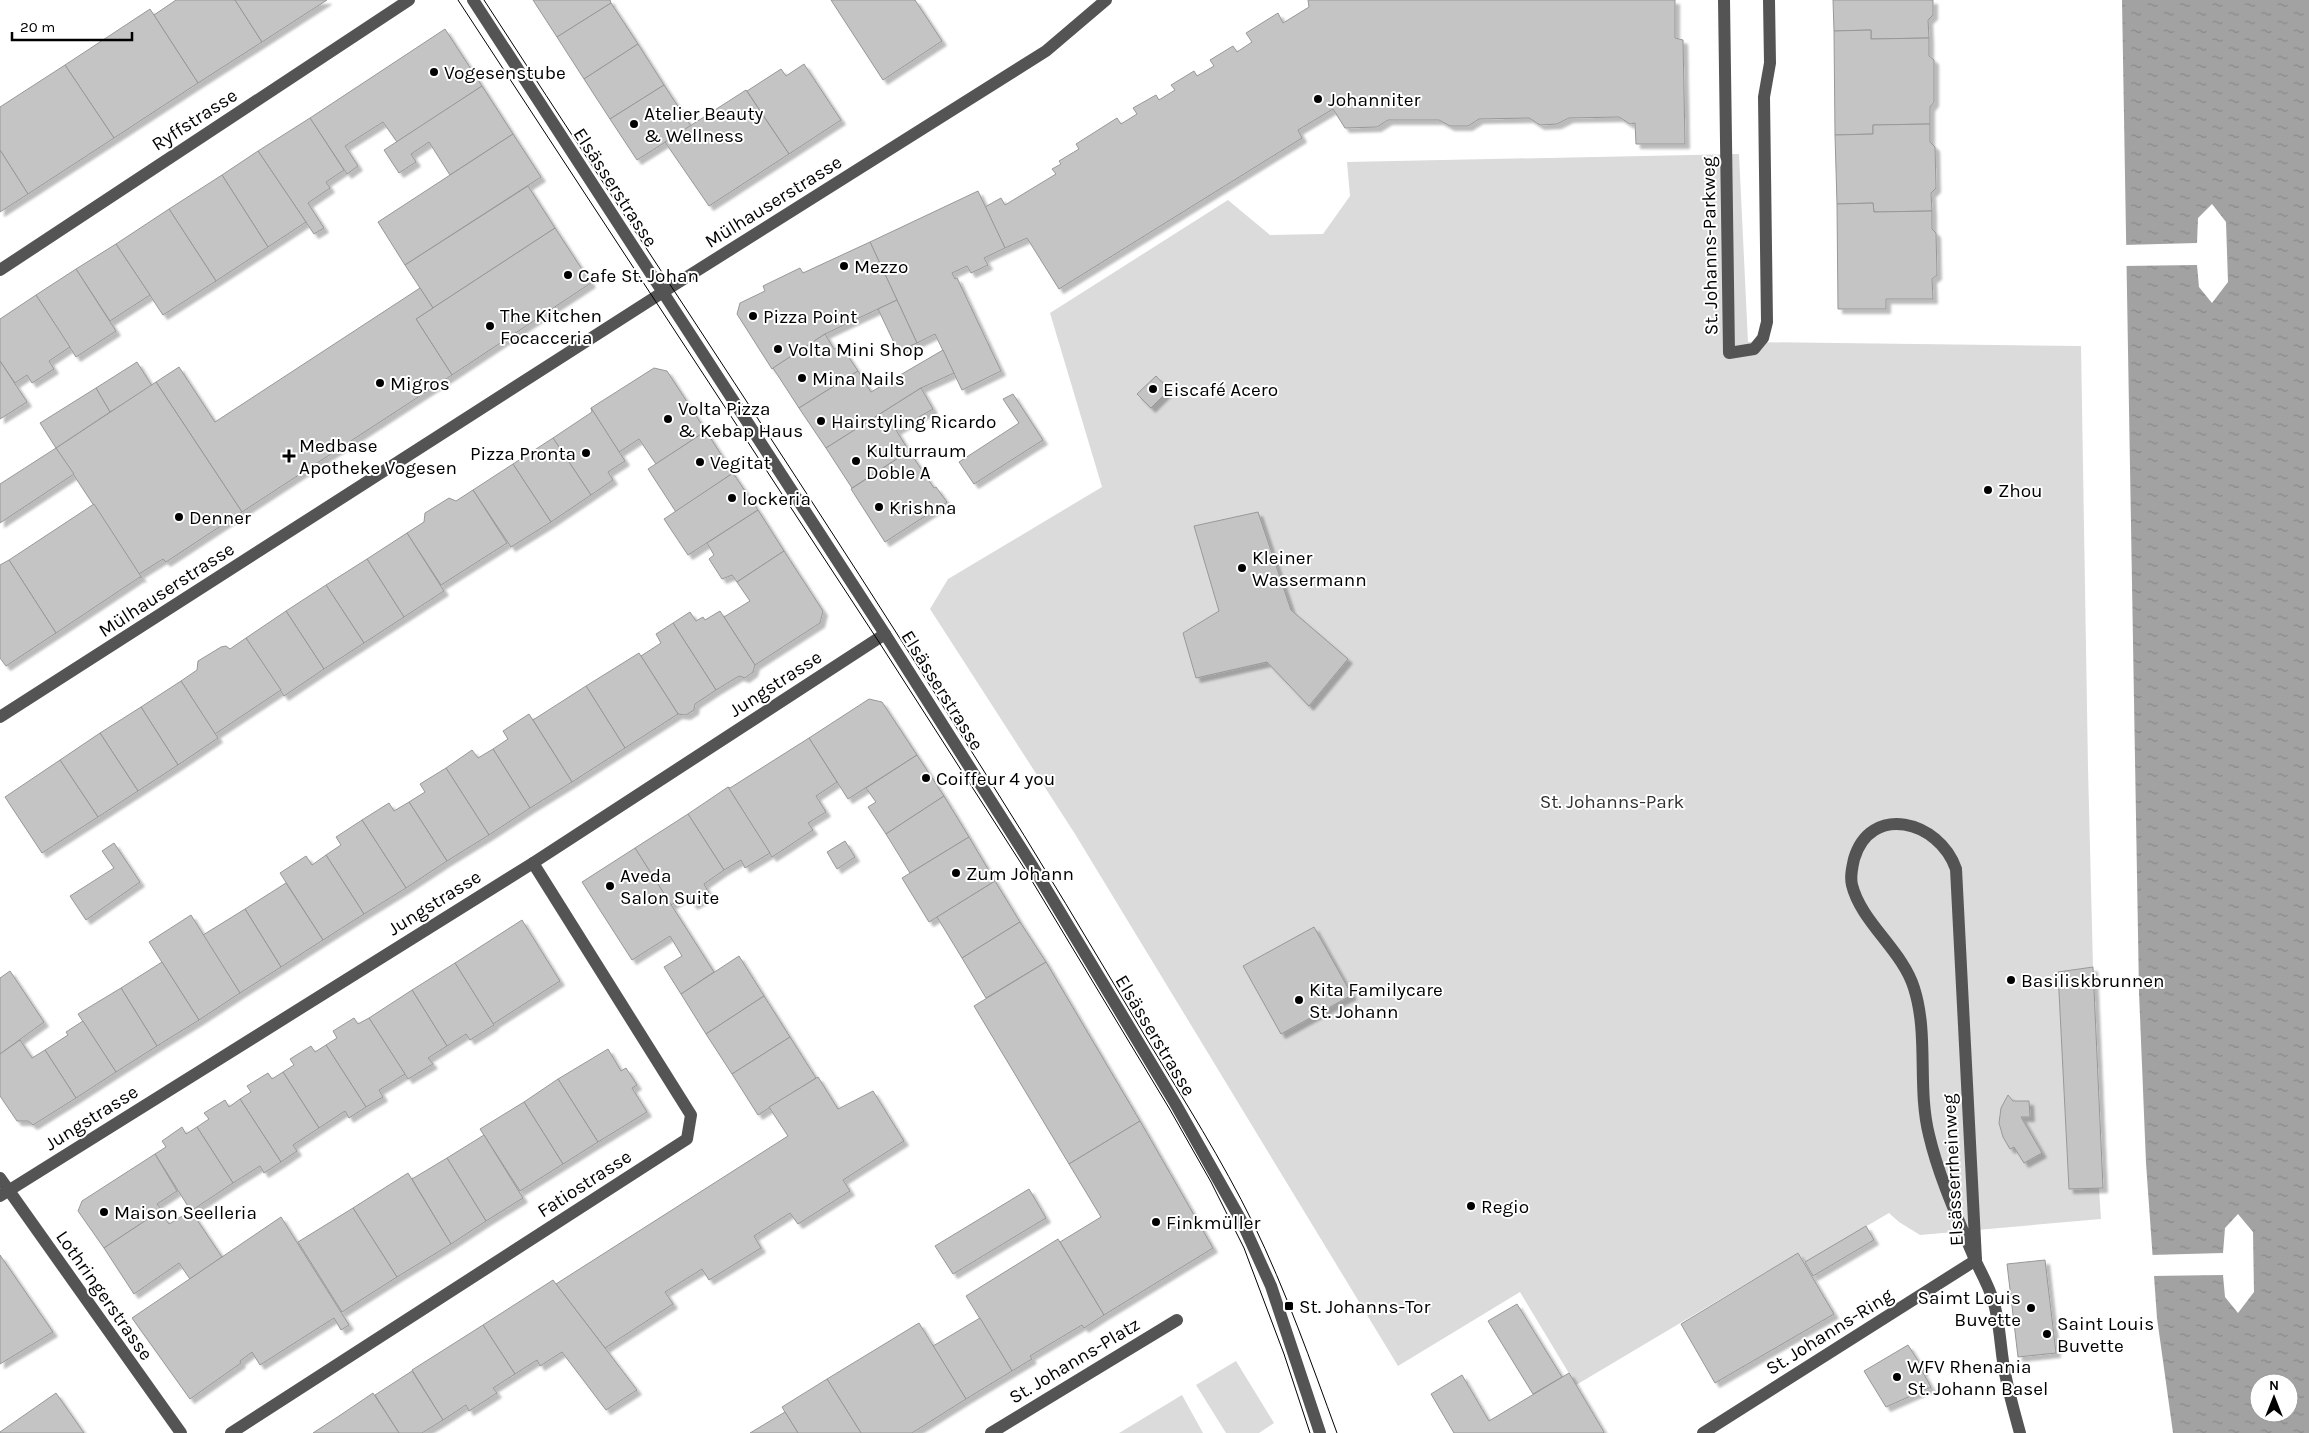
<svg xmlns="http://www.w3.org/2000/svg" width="2309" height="1433" viewBox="0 0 2309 1433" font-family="Karla,sans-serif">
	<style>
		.green { fill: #dbdbdb }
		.water { fill: url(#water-ripples); fill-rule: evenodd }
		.pier { fill: #fff }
		.building { fill: #c4c4c4; stroke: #989898; filter: url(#shadow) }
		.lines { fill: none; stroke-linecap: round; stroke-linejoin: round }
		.minor { stroke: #545454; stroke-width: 12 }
		.tram { stroke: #000; stroke-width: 1 }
		.poi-dot { fill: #000; stroke: #fff; stroke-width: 2 }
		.labels { text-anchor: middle; stroke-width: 4; stroke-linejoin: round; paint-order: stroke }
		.poi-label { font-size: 19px; fill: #000; stroke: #fff; text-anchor: start }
		.street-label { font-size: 19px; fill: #000; stroke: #fff }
		.park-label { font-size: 19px; fill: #323232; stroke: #fff }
	</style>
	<defs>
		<pattern id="water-ripples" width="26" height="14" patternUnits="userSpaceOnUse" patternTransform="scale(1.25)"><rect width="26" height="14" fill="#a2a2a2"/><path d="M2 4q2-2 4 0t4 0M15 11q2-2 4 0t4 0" fill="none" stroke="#8a8a8a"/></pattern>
		<filter id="shadow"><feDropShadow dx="4.5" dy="4.5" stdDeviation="1" flood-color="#0004"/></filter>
	</defs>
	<rect width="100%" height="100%" fill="#fff"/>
	<!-- green -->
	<g class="green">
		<path d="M1739,154l9,188 333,4 7,422 5,199 -35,5 11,217 30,-1 2,31 -181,16 -21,-13 -10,-9 -84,49 -7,-9 -222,132 -56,-93 -122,74 -323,-532 -145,-225 18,-30 154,-92 -52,-174 178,-113 42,35 53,-1 27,-38 -3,-34z"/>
		<path d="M1236,1361l38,62 -15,10h-33l-30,-48z"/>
		<path d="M1182,1395l21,38h-84z"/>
	</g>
	<!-- water -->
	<path class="water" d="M2122,0h187v1433h-136l-16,-115 -11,-155 -7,-171zM2259,1383h30v30h-30z"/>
	<!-- pier -->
	<g class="pier">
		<path d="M2212,204l14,18 2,60 -16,21 -13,-16 -2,-22 -74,1v-21l74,-2 1,-25z"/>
		<path d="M2238,1214l15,18 1,60 -16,21 -13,-16 -2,-22 -71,1 -2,-21 73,-2 2,-25z"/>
	</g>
	<!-- building -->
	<g class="building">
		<path d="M176,0h59l27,42 -64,41 -44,-68z"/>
		<path d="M235,0h92l-65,42z"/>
		<path d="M533,0h77l1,3 -54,34z"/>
		<path d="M831,0h84l27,41 -59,39z"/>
		<path d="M1308,0h367v38l8,2 2,104h-49l-1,-21 -5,1 -11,-7 -50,1 -12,6 -17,1 -11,-7 -50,1 -11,7h-18l-11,-6h-51l-11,7 -32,1 -12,-19 -35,21 4,8 -243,151 -32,-51 -22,10 -20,-41 16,-9 4,7 51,-31 -4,-5 9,-5 -2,-3 20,-12 -3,-5 41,-26 4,6 16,-10 -4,-6 23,-13 3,5 16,-10 -4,-5 23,-14 3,5 17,-10 -4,-6 23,-14 4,6 15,-10 -6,-9 32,-20 5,10 26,-16z"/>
		<path d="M1833,0h100v15l-5,5 1,18 -58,1v-9l-37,1z"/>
		<path d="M611,3l27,41 -54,35 -27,-42z"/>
		<path d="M150,9l48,74 -84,55 -49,-73z"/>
		<path d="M445,29l37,57 -85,56 -14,-20 -38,24 13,20 -11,8 -37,-56z"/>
		<path d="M1871,30v9l58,-1v18l5,4v42l-4,5v17l-57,1v9l-38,1 -1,-104z"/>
		<path d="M638,44l26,41 -54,34 -26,-40z"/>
		<path d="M804,64l37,56 -52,34 -42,-63 34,-22 5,7z"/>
		<path d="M65,65l49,73 -86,56 -28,-44v-43z"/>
		<path d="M664,85l27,41 -54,34 -27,-41z"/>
		<path d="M482,86l31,48 -63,41 -21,-33 -18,12 5,8 -17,11 -15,-23z"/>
		<path d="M746,90l43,64 -80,52 -44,-64z"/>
		<path d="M310,118l34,52 -18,12 4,6 -22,15 16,25 -10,6 -56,-83z"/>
		<path d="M1930,124v18l5,5 1,41 -5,5 1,18 -58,1 -1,-9 -36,1 -2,-69 38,-1v-9z"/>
		<path d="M513,134l28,43 -136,88 -27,-43z"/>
		<path d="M0,150l28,44 -28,18z"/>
		<path d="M258,151l48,71 -38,25 -46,-72z"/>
		<path d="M222,175l46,72 -52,34 -47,-72z"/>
		<path d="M528,186l27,42 -122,80 -28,-43z"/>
		<path d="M978,191l27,57 -21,10 4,7 -17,8 -4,-7 -15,7 3,6 2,-1 44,93 -39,19 -27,-56 -18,9 -47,-101z"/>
		<path d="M1873,203l1,9 58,-1v18l4,4 1,42 -5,4 1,20h-47v10h-48l-1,-105z"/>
		<path d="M169,209l47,72 -53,34 -47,-71z"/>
		<path d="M555,228l36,55 -139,92 -36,-56z"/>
		<path d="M870,242l27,58 -72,34 -53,35 -35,-55 3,-11 25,-12 -2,-5 37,-18 3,5z"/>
		<path d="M116,244l34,51 -40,26 -34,-52z"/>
		<path d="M76,269l40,62 -40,26 -40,-62z"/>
		<path d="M420,288l13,20 -17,11 36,56 -210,137 -86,-130 23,-15 36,55z"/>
		<path d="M36,295l34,52 -21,14 5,8 -22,14 -5,-8 -12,8 -15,-22v-42z"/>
		<path d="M897,300l20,43 -19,8 -20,-42z"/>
		<path d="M825,334l9,15 8,-2 16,24 -59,37 -26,-40z"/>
		<path d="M943,350l11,23 -33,15 -95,60 -27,-40 59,-37 13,21z"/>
		<path d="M0,361l27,41 -27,17z"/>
		<path d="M137,362l15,24 -42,26 -14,-24z"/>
		<path d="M654,368l13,3 39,60 -50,33 -17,-25 -20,13 -28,-44z"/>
		<path d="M1156,376l13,14 -18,18 -14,-14z"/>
		<path d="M156,382l86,130 -76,50 -3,-3 -24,15 -83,-126z"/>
		<path d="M96,388l14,24 -54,36 -16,-25z"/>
		<path d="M921,388l12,21 -37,21 13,21 -57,37 -26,-40z"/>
		<path d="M1013,394l30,46 -69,44 -15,-22 60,-39 -16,-24z"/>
		<path d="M591,408l34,53 -17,11 5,8 -22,15 -38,-57 39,-26z"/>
		<path d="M706,431l27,42 -57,39 -28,-43z"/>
		<path d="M553,438l38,57 -40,27 -38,-58z"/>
		<path d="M56,448l18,26 -74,49v-39z"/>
		<path d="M909,451l25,37 2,-1 11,15 -62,40 -34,-53z"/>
		<path d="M513,464l38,58 -40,25 -38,-57z"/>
		<path d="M733,473l25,37 -70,45 -24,-36z"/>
		<path d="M473,490l34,53 -66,42 -34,-52 17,-11 1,-9 24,-15 7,3z"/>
		<path d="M94,504l48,74 -2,-1 -84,56 -47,-73z"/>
		<path d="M758,510l26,41 -47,31 -5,-7 -10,4 -13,-20 5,-4 -7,-12z"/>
		<path d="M1258,512l33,98 57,49 -39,47 -42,-44 -71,16 -13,-45 36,-22 -25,-85z"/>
		<path d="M407,533l37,58 -40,26 -37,-58z"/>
		<path d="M784,551l39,60 -3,12 -65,42 -31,-48 26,-16 -13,-19z"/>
		<path d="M367,559l37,58 -40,26 -38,-58z"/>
		<path d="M9,560l47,73 -50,33 -6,-8v-93z"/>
		<path d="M326,585l38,58 -40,26 -38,-58z"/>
		<path d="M286,611l38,58 -40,27 -38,-58z"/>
		<path d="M720,611l35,54 -2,7 -8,6 -6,-2 -23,14 -43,-67 17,-11 6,9 7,-4 2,3z"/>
		<path d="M673,623l43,67 -21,14 -1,6 -8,5 -8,-1 -37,-58 20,-13 -5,-9z"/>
		<path d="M246,638l35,52 -66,44 -34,-53 16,-11 1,-9 23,-14 5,-1 4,3z"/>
		<path d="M639,653l39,61 -53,34 -39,-62z"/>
		<path d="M181,681l37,57 -40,27 -37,-58z"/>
		<path d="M586,686l39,62 -53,34 -39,-62z"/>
		<path d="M869,699l13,3 35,53 -69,44 -39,-61z"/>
		<path d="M141,707l37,58 -40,26 -38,-58z"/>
		<path d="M529,714l43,68 -42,26 -37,-59 15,-10 -5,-8z"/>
		<path d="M100,733l38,58 -40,26 -38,-57z"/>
		<path d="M809,738l28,44 -21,14 10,16 -18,11 5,7 -41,27 -44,-70 2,1z"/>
		<path d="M493,749l37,59 -41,27 -43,-67 26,-18 6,8z"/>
		<path d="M917,755l27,41 -58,38 -18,-27 8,-5 -10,-14z"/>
		<path d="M60,760l38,57 -56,36 -37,-56z"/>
		<path d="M446,768l43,67 -42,26 -38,-59 16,-10 -5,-8z"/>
		<path d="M728,787l42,66 -25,15 -4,-8 -17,10 -36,-56z"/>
		<path d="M944,796l25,41 -59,36 -24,-39z"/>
		<path d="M409,802l38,59 -41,27 -44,-68 27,-17 5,8z"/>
		<path d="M688,814l36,56 -20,14 6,11 -17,10 -6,-10 -16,10 -36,-57z"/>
		<path d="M362,820l44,68 -42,26 -38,-59 15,-10 -5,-8z"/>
		<path d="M969,837l26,44 -66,41 -27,-44z"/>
		<path d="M845,841l10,16 -18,12 -10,-17z"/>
		<path d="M114,843l26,39 -54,38 -16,-24 44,-28 -12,-17z"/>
		<path d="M635,848l79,124 -33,22 -17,-27 18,-11 -12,-20 -38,24 -50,-78z"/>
		<path d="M326,855l38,59 -41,26 -43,-67 26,-17 6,9z"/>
		<path d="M995,881l25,41 -58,36 -25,-41z"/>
		<path d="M286,883l37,57 -42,27 -36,-58z"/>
		<path d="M245,909l36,58 -41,26 -37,-58z"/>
		<path d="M191,915l49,78 -41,27 -50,-78z"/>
		<path d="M522,920l38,61 -67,43 -38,-61z"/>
		<path d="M1020,922l26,40 -60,36 -24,-40z"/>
		<path d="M1314,927l38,68 -71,39 -38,-68z"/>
		<path d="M739,956l25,40 -58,38 -25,-40z"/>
		<path d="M162,962l37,58 -42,26 -36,-58z"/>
		<path d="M1046,962l94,159 -71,43 -95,-158z"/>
		<path d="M455,963l39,62 -24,15 -4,-6 -19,12 -35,-56z"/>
		<path d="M2093,967l10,221 -34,1 -11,-217z"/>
		<path d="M10,971l34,51 -44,32v-76z"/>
		<path d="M121,988l36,58 -41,26 -38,-58z"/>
		<path d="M412,990l35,56 -19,12 5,6 -25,15 -39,-61z"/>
		<path d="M764,996l26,41 -58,37 -26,-40z"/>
		<path d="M354,1018l4,6 11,-6 36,56 -26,16 4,7 -17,10 -40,-62 11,-7 -4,-7z"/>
		<path d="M83,1021l33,51 -40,26 -31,-48 23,-15 -2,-3z"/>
		<path d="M790,1037l26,41 -58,37 -26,-41z"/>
		<path d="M20,1040l12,18 13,-8 31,48 -43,27 -5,-4h-11l-17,-25v-42z"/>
		<path d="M326,1045l40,62 -17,11 -4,-7 -26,17 -36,-56 11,-7 -4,-6 21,-13 4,6z"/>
		<path d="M608,1049l13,22 5,-3 11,17 -5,3 15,24 -49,30 -40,-63z"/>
		<path d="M283,1072l36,56 -26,17 4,6 -16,11 -41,-63 11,-7 -4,-6 21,-13 4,6z"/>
		<path d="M818,1077l20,32 35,-18 31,50 -61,39 7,11 -52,33 -8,-11 -36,23 7,12 -52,32 -7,-11 -37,23 8,12 -68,44 -49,-64 232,-148 -19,-29z"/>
		<path d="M558,1079l40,63 -35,22 -39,-62z"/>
		<path d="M2008,1095l5,6h16l1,16h-9l21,36 -18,10 -10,-16 -4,2 -7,-12 -4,-14 2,-15z"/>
		<path d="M240,1099l41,63 -17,11 -4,-7 -27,17 -36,-56 12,-8 -5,-6 21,-13 4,7z"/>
		<path d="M524,1102l39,62 -43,27 -40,-62z"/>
		<path d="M1140,1121l73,127 -109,67 -44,-73 41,-25 -32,-53z"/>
		<path d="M182,1127l4,7 11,-7 36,56 -42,28 -36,-57 11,-7 -4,-6z"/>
		<path d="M484,1135l39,63 -37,23 -39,-63z"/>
		<path d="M155,1154l22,37 -20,13 4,5 -1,2 -56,37 -26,-37 4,-10z"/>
		<path d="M447,1158l39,63 -35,23 -39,-65z"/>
		<path d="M408,1173l43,71 -54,33 -44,-69z"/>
		<path d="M1029,1189l17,29 -93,56 -18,-28z"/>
		<path d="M353,1208l44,69 -55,35 -44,-70z"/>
		<path d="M160,1211l9,13 22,-13 31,46 -32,22 -11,-16 -45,31 -30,-46z"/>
		<path d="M281,1217l68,108 -8,5 -7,-12 -74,47 -8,-13 -12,9 1,2 -51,36 -58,-81z"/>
		<path d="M1866,1226l8,14 -61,36 -8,-14z"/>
		<path d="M1058,1239l46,76 -20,13 -2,-3 -52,31 2,3 -20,12 -46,-75z"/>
		<path d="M1798,1253l36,61 -119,69 -34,-59z"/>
		<path d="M0,1255l53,77 -53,32z"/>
		<path d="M2045,1260l11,93 -38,4 -11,-93z"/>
		<path d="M553,1280l84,110 -31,20 -44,-58 -22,14 -3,-6 -22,14 -32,-49z"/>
		<path d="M1517,1304l45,73 -29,17 -45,-73z"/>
		<path d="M980,1318l32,53 -46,28 -33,-53z"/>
		<path d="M919,1323l47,76 -54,34h-51l-34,-54z"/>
		<path d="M483,1325l32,49 -22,14 4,5 -28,18 -3,-6 -23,15 -31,-50z"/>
		<path d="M1908,1345l16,25 -2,1 9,16 -45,20 -22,-36z"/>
		<path d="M412,1371l31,49 -21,13h-23l-24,-38z"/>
		<path d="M1569,1373l35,59 -1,1h-149l-23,-39 31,-19 27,46z"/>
		<path d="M827,1379l34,54h-63l-13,-21 -3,-5z"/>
		<path d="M56,1393l28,40h-84v-1z"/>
		<path d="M373,1393l26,40h-86l26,-17z"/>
		<path d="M785,1412l13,21h-48z"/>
	</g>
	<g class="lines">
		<!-- minor -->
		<g class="minor">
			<path d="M473,0l412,634 148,233 142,236 67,119 29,64 49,147"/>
			<path d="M1724,0l5,353 25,-4 9,-11 4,-16 -3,-225 6,-34 -1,-63"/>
			<path d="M0,270l409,-270"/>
			<path d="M0,717l671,-430 375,-236 60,-51"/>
			<path d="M0,1178l181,255"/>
			<path d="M0,1196l533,-333 352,-229"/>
			<path d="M1976,1260l-20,-391c-17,-49 -86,-66 -102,-10 -2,9 -4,18 -2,26 9,37 51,66 62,103 15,47 3,99 15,147 10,43 30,86 47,127 6,12 13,25 17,38 8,25 7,53 13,78 4,19 9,37 14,55"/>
			<path d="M231,1433l456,-294 4,-24 -158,-252"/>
			<path d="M991,1433l186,-113"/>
			<path d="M1703,1433l273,-173"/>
		</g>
		<!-- tram -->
		<g class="tram">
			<path d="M458,0l419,639 149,232 143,237 42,74 33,66 40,106 26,79"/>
			<path d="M484,0c166,256 336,509 498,768 57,90 111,181 166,273 36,59 74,119 105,182 33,68 58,139 84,210"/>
		</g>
	</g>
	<!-- markers -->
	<g class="poi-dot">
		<circle cx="434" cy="72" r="5"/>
		<circle cx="1318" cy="99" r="5"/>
		<circle cx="634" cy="124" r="5"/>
		<circle cx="844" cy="266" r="5"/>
		<circle cx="568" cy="275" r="5"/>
		<circle cx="753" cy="316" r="5"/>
		<circle cx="490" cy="326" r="5"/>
		<circle cx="778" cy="349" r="5"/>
		<circle cx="802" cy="378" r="5"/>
		<circle cx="380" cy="383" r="5"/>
		<circle cx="1153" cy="389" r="5"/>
		<circle cx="668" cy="419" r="5"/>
		<circle cx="821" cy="421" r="5"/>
		<circle cx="586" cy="453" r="5"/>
		<path d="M286.5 448.5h5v5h5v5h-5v5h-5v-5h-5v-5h5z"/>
		<circle cx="856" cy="461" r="5"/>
		<circle cx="700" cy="462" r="5"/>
		<circle cx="1988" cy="490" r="5"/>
		<circle cx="732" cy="498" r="5"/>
		<circle cx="879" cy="507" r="5"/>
		<circle cx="179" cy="517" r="5"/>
		<circle cx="1242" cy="568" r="5"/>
		<circle cx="926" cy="778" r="5"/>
		<circle cx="956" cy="873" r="5"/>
		<circle cx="610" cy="886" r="5"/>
		<circle cx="2011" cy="980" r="5"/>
		<circle cx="1299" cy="1000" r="5"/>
		<circle cx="1471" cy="1206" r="5"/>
		<circle cx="104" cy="1212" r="5"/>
		<circle cx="1156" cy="1222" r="5"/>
		<rect x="1284" y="1301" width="10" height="10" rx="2.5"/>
		<circle cx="2031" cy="1308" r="5"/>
		<circle cx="2047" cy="1334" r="5"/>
		<circle cx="1897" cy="1377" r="5"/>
	</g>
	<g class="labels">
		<!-- poi labels -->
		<g class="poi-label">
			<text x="444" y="79">Vogesenstube</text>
			<text x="1328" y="106">Johanniter</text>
			<text x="644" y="120">Atelier Beauty<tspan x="644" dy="22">&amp; Wellness</tspan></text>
			<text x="854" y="273">Mezzo</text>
			<text x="578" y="282">Cafe St. Johan</text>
			<text x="500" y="322">The Kitchen<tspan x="500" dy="22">Focacceria</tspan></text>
			<text x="763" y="323">Pizza Point</text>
			<text x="788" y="356">Volta Mini Shop</text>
			<text x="812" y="385">Mina Nails</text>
			<text x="390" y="390">Migros</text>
			<text x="1163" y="396">Eiscafé Acero</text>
			<text x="678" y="415">Volta Pizza<tspan x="678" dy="22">&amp; Kebap Haus</tspan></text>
			<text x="831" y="428">Hairstyling Ricardo</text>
			<text x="299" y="452">Medbase<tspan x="299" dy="22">Apotheke Vogesen</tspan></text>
			<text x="866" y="457">Kulturraum<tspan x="866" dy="22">Doble A</tspan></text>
			<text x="576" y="460" text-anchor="end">Pizza Pronta</text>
			<text x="710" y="469">Vegitat</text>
			<text x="1998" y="497">Zhou</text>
			<text x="742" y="505">lockeria</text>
			<text x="889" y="514">Krishna</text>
			<text x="189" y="524">Denner</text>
			<text x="1252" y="564">Kleiner<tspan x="1252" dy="22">Wassermann</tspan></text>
			<text x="936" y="785">Coiffeur 4 you</text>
			<text x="966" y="880">Zum Johann</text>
			<text x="620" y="882">Aveda<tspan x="620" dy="22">Salon Suite</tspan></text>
			<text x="2021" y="987">Basiliskbrunnen</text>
			<text x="1309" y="996">Kita Familycare<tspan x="1309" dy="22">St. Johann</tspan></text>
			<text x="1481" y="1213">Regio</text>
			<text x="114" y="1219">Maison Seelleria</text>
			<text x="1166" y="1229">Finkmüller</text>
			<text x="2021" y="1304" text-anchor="end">Saimt Louis<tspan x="2021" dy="22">Buvette</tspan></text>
			<text x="1299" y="1313">St. Johanns-Tor</text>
			<text x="2057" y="1330">Saint Louis<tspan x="2057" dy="22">Buvette</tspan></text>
			<text x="1907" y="1373">WFV Rhenania<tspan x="1907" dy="22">St. Johann Basel</tspan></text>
		</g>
		<!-- street labels -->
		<g class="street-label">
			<text transform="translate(194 119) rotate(-33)" y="7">Ryffstrasse</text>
			<text transform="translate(616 187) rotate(57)" y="7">Elsässerstrasse</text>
			<text transform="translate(773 201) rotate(-32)" y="7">Mülhauserstrasse</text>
			<text transform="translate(1709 246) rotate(-91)" y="7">St. Johanns-Parkweg</text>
			<text transform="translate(166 589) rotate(-33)" y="7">Mülhauserstrasse</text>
			<text transform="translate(775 683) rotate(-33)" y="7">Jungstrasse</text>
			<text transform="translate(943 690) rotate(58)" y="7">Elsässerstrasse</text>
			<text transform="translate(434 902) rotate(-32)" y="7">Jungstrasse</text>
			<text transform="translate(1156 1035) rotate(59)" y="7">Elsässerstrasse</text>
			<text transform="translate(91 1117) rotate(-32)" y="7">Jungstrasse</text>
			<text transform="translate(1952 1170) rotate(-93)" y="7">Elsässerrheinweg</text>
			<text transform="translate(584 1183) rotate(-33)" y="7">Fatiostrasse</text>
			<text transform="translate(105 1295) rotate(55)" y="7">Lothringerstrasse</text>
			<text transform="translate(1829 1331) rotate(-32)" y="7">St. Johanns-Ring</text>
			<text transform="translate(1074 1360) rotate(-31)" y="7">St. Johanns-Platz</text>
		</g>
		<!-- park labels -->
		<g class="park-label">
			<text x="1612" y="808">St. Johanns-Park</text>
		</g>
	</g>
	<!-- north arrow -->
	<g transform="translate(2274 1398)"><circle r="24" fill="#ffffff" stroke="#999999"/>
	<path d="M0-4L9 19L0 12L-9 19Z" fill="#000000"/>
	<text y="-8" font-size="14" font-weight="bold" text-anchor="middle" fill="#000000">N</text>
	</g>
	<!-- scale -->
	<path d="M12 32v8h120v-8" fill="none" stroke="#000000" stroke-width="2.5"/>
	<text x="20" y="32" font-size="15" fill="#000000" stroke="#ffffff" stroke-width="4" paint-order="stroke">20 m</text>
</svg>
